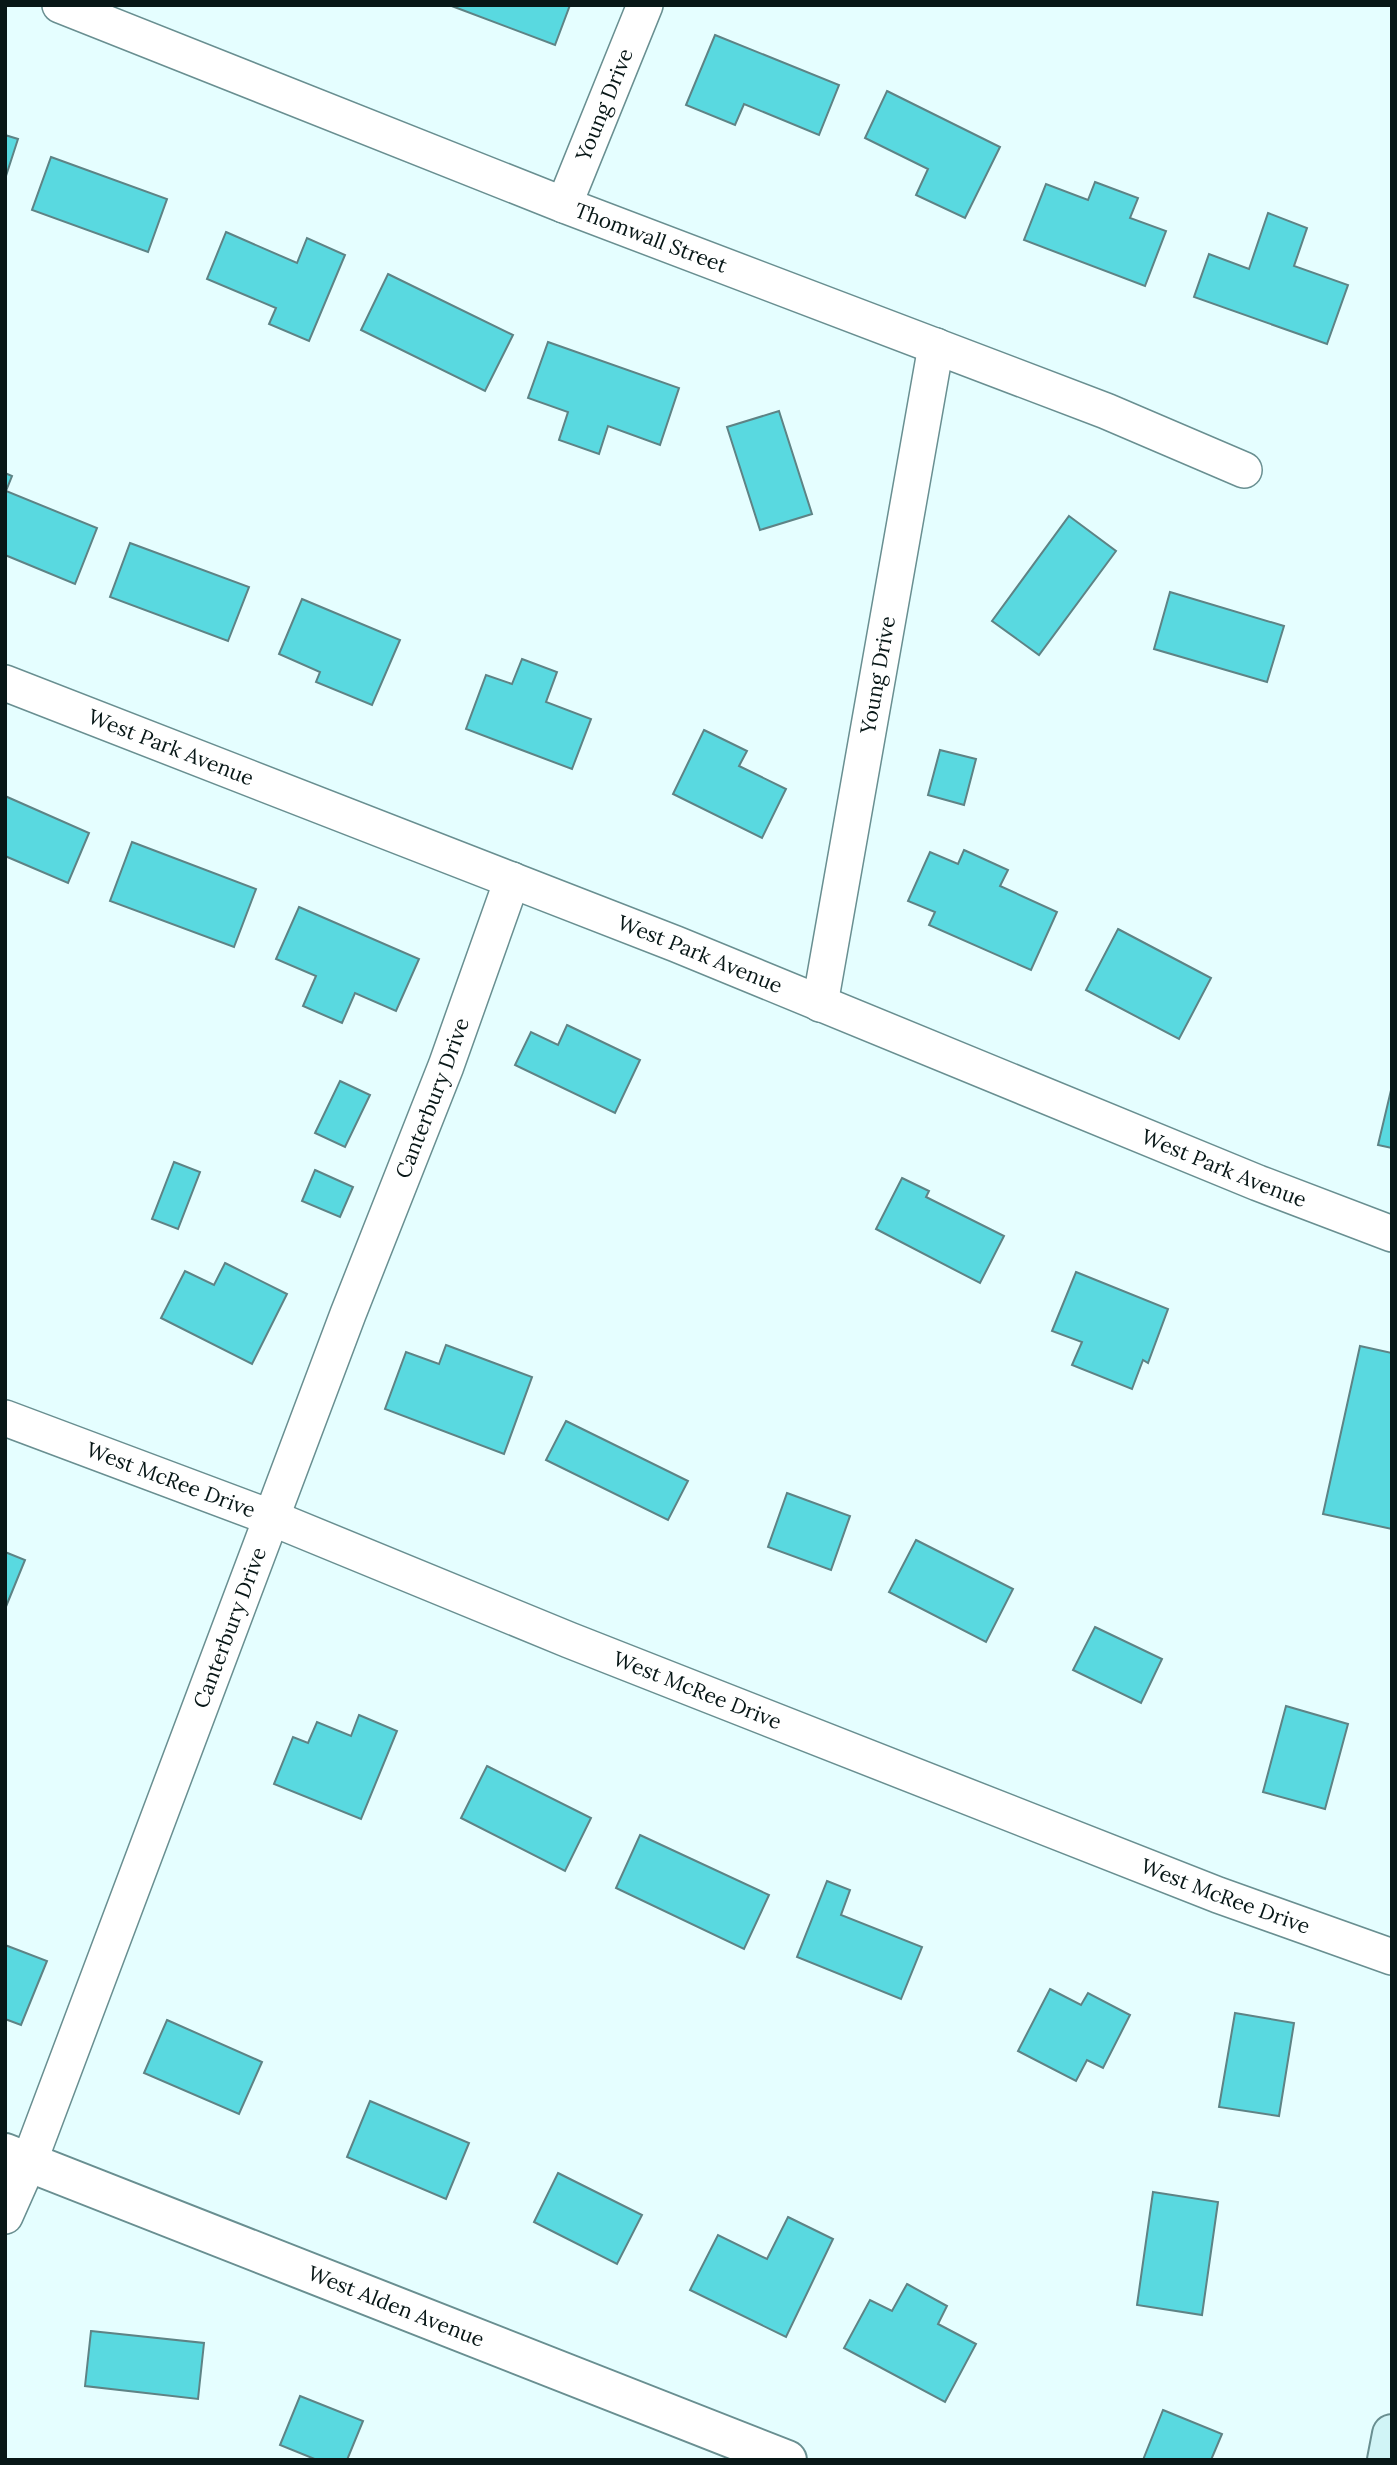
<svg xmlns="http://www.w3.org/2000/svg" width="1397" height="2465" viewBox="0 0 1397 2465" font-family="Lora,serif">
	<style>
		.building { fill: #59d9e0; stroke: #5e8385; stroke-width: 2 }
		.lines { fill: none; stroke-linecap: round; stroke-linejoin: round }
		.minor-casing { stroke: #698f91; stroke-width: 38 }
		.tertiary-casing { stroke: #698f91; stroke-width: 42 }
		.secondary-casing { stroke: #698f91; stroke-width: 42 }
		.minor { stroke: #fff; stroke-width: 35 }
		.tertiary { stroke: #fff; stroke-width: 38 }
		.secondary { stroke: #d0f4f6; stroke-width: 38 }
		.labels { text-anchor: middle; stroke-width: 5; stroke-linejoin: round; paint-order: stroke }
		.street-label { font-size: 21px; fill: #081717; stroke: #e5feff }
	</style>
	<rect width="100%" height="100%" fill="#e5feff"/>
	<!-- building -->
	<g class="building">
		<path d="M449,5h121l-15,40z"/>
		<path d="M715,35l124,50 -20,50 -75,-31 -9,21 -49,-20z"/>
		<path d="M887,91l113,56 -35,71 -49,-23 12,-26 -63,-31z"/>
		<path d="M5,135l13,4 -13,40z"/>
		<path d="M51,157l116,42 -19,53 -116,-42z"/>
		<path d="M1095,182l43,16 -8,20 36,13 -21,55 -121,-46 22,-56 42,16z"/>
		<path d="M1268,213l39,15 -13,38 54,19 -21,59 -133,-47 15,-43 40,15z"/>
		<path d="M226,232l71,31 10,-25 38,17 -36,86 -40,-17 7,-16 -69,-29z"/>
		<path d="M388,274l125,61 -28,56 -124,-61z"/>
		<path d="M548,342l131,46 -19,57 -52,-19 -9,28 -40,-14 9,-28 -40,-14z"/>
		<path d="M779,411l33,103 -52,16 -33,-103z"/>
		<path d="M5,473l7,3 -6,15 91,37 -22,56 -70,-29z"/>
		<path d="M1069,516l47,35 -77,104 -47,-34z"/>
		<path d="M130,543l119,44 -21,54 -118,-44z"/>
		<path d="M1170,592l114,34 -17,56 -113,-33z"/>
		<path d="M302,599l98,41 -28,65 -56,-23 4,-10 -41,-18z"/>
		<path d="M522,659l35,13 -11,30 45,17 -19,50 -106,-40 20,-54 26,9z"/>
		<path d="M704,730l43,21 -8,15 47,23 -24,49 -89,-44z"/>
		<path d="M940,750l36,9 -12,46 -36,-10z"/>
		<path d="M5,796l84,37 -21,50 -63,-27z"/>
		<path d="M132,842l124,47 -22,58 -124,-46z"/>
		<path d="M964,850l44,20 -8,16 57,26 -26,58 -102,-45 6,-13 -27,-11 22,-49 28,12z"/>
		<path d="M299,907l120,52 -23,52 -41,-18 -13,30 -39,-17 13,-30 -40,-17z"/>
		<path d="M1118,929l93,49 -32,61 -93,-49z"/>
		<path d="M567,1025l73,35 -25,53 -100,-48 16,-33 27,13z"/>
		<path d="M340,1081l30,14 -25,52 -30,-14z"/>
		<path d="M1392,1086v62l-14,-3z"/>
		<path d="M174,1162l26,10 -22,57 -26,-10z"/>
		<path d="M315,1170l38,17 -13,30 -38,-16z"/>
		<path d="M902,1178l27,13 -3,6 78,39 -24,47 -104,-54z"/>
		<path d="M225,1263l62,31 -35,70 -91,-46 24,-47 29,14z"/>
		<path d="M1076,1272l92,37 -20,54 -5,-3 -11,29 -60,-24 10,-23 -30,-11z"/>
		<path d="M446,1345l86,32 -28,77 -119,-45 21,-57 33,12z"/>
		<path d="M1360,1346l32,7v176l-69,-15z"/>
		<path d="M566,1421l122,60 -20,39 -122,-60z"/>
		<path d="M787,1493l63,23 -19,54 -63,-23z"/>
		<path d="M916,1540l97,49 -27,53 -97,-50z"/>
		<path d="M5,1552l20,8 -20,49z"/>
		<path d="M1095,1627l67,32 -21,44 -68,-33z"/>
		<path d="M1286,1706l62,18 -23,85 -62,-17z"/>
		<path d="M359,1715l38,16 -36,88 -87,-35 19,-47 15,6 9,-21 34,14z"/>
		<path d="M487,1766l104,52 -26,53 -104,-53z"/>
		<path d="M640,1835l129,60 -25,54 -128,-61z"/>
		<path d="M827,1881l23,9 -9,25 81,32 -21,52 -104,-42z"/>
		<path d="M5,1945l42,16 -26,64 -16,-6z"/>
		<path d="M1050,1989l31,16 7,-12 42,22 -27,53 -16,-8 -11,21 -58,-30z"/>
		<path d="M1235,2013l59,10 -15,93 -60,-9z"/>
		<path d="M167,2020l95,42 -23,52 -95,-41z"/>
		<path d="M370,2101l99,42 -23,56 -99,-42z"/>
		<path d="M558,2173l84,42 -25,49 -83,-42z"/>
		<path d="M1153,2192l65,10 -16,113 -65,-10z"/>
		<path d="M788,2217l45,22 -47,98 -96,-47 28,-55 49,24z"/>
		<path d="M907,2284l40,22 -9,18 38,20 -31,58 -101,-54 26,-48 22,11z"/>
		<path d="M91,2331l113,12 -6,56 -113,-13z"/>
		<path d="M300,2396l63,25 -16,39h-30l-37,-15z"/>
		<path d="M1163,2410l59,24 -11,26h-68z"/>
	</g>
	<g class="lines">
		<defs>
			<g id="minor">
				<path id="s1" d="M60,5l504,200 542,206 138,59"/>
				<path id="s2" d="M564,205l81,-200"/>
				<path id="s3" d="M5,683l671,261 582,239 134,51"/>
				<path id="s4" d="M820,1004l116,-658"/>
				<path id="s5" d="M5,1418l267,100 297,122 649,255 174,62"/>
				<path id="s6" d="M5,2216l24,-54 319,-848 98,-248 66,-186"/>
			</g>
			<g id="tertiary">
				<path id="s7" d="M5,2153l782,307"/>
			</g>
			<path id="secondary" d="M1387,2460l5,-26"/>
		</defs>
		<!-- minor casing -->
		<use href="#minor" class="minor-casing"/>
		<!-- tertiary casing -->
		<use href="#tertiary" class="tertiary-casing"/>
		<!-- secondary casing -->
		<use href="#secondary" class="secondary-casing"/>
		<!-- minor -->
		<use href="#minor" class="minor"/>
		<!-- tertiary -->
		<use href="#tertiary" class="tertiary"/>
		<!-- secondary -->
		<use href="#secondary" class="secondary"/>
	</g>
	<g class="labels">
		<!-- street labels -->
		<g class="street-label">
			<text dy="7" stroke="none"><textPath href="#s2" startOffset="108">Young Drive</textPath></text>
			<text dy="7" stroke="none"><textPath href="#s1" startOffset="635">Thomwall Street</textPath></text>
			<text dy="7" stroke="none"><textPath href="#s4" startOffset="334">Young Drive</textPath></text>
			<text dy="7" stroke="none"><textPath href="#s3" startOffset="178">West Park Avenue</textPath></text>
			<text dy="7" stroke="none"><textPath href="#s3" startOffset="746">West Park Avenue</textPath></text>
			<text dy="7" stroke="none"><textPath href="#s6" startOffset="1197">Canterbury Drive</textPath></text>
			<text dy="7" stroke="none"><textPath href="#s3" startOffset="1312">West Park Avenue</textPath></text>
			<text dy="7" stroke="none"><textPath href="#s5" startOffset="177">West McRee Drive</textPath></text>
			<text dy="7" stroke="none"><textPath href="#s6" startOffset="630">Canterbury Drive</textPath></text>
			<text dy="7" stroke="none"><textPath href="#s5" startOffset="744">West McRee Drive</textPath></text>
			<text dy="7" stroke="none"><textPath href="#s5" startOffset="1311">West McRee Drive</textPath></text>
			<text dy="7" stroke="none"><textPath href="#s7" startOffset="420">West Alden Avenue</textPath></text>
		</g>
	</g>
	<!-- border -->
	<rect width="1397" height="2465" fill="none" stroke="#081717" stroke-width="14"/>
</svg>
